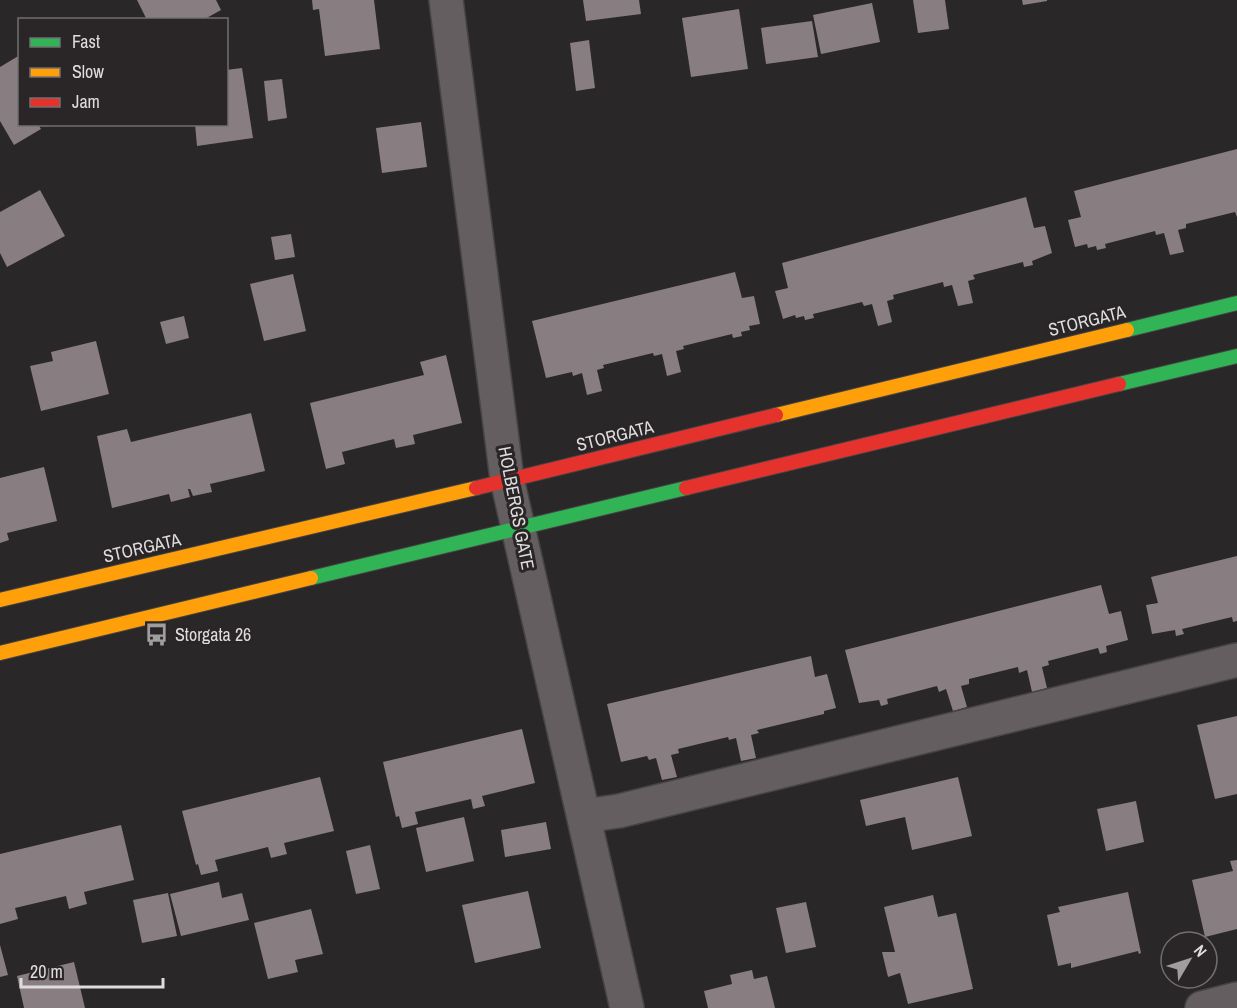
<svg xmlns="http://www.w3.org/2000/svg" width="1237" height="1008" viewBox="0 0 1237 1008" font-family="'Archivo Narrow',sans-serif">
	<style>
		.building { fill: #887e82 }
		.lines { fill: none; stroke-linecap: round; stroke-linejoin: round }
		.street-casing { stroke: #464445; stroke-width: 36 }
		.fast-casing { stroke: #464445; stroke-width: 16 }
		.slow-casing { stroke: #464445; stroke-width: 16 }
		.jam-casing { stroke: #464445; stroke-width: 16 }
		.street { stroke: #645e60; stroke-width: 33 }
		.fast { stroke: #30b455; stroke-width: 14 }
		.slow { stroke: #ff9f0a; stroke-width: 14 }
		.jam { stroke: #e5322d; stroke-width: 14 }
		.labels { text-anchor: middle; stroke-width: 6; stroke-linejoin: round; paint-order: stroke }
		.street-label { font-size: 18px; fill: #dedcdd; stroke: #2a2627 }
		.poi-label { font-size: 18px; fill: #dedcdd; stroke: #2a2627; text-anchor: start }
	</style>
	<rect width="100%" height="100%" fill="#292728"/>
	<!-- building -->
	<g class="building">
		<path d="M137,0h79l5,10 -18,10h-56z"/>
		<path d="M312,0h62l6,49 -55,7 -6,-47 -6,1z"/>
		<path d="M583,0h56l2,14 -55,7z"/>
		<path d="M913,0h32l4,29 -31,4z"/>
		<path d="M1022,0h25v1l-24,4z"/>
		<path d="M872,3l8,39 -59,12 -8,-39z"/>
		<path d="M739,9l9,60 -57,8 -9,-59z"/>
		<path d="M812,21l6,36 -52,7 -5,-36z"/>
		<path d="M589,40l6,48 -19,3 -6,-48z"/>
		<path d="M20,55v69h18l3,5 -27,16 -14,-24v-54z"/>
		<path d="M242,68l11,70 -56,8 -2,-22h31v-54z"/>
		<path d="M282,79l5,39 -19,3 -4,-40z"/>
		<path d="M421,122l6,45 -45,6 -6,-45z"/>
		<path d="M1237,149v68l-2,-5 -49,12v4l-8,2 6,22 -14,3 -6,-22 -8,2 -1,-4 -50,13 1,4 -9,2 -1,-4 -8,2 -1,-4 -12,3 -7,-27 13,-3 -7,-26z"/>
		<path d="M40,190l25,46 -58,31 -7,-14v-41z"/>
		<path d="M1026,197l8,31 11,-2 7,27 -20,8 1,4 -9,2 -1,-5 -50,13 2,4 -7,2 5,22 -15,3 -6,-21 -8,2 -1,-5 -50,13 1,4 -7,2 5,21 -14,4 -6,-22 -8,2 -2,-4 -49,12 1,4 -9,2 -1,-4 -8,2 -1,-3 -12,4 -8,-28 13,-3 -6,-25z"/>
		<path d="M291,234l4,23 -20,3 -4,-23z"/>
		<path d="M735,272l7,26 12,-2 6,28 -11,2 1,4 -9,2 1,4 -9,2 -1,-4 -49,12 1,3 -8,2 5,21 -14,4 -5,-22 -8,2 -1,-3 -50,12 1,3 -7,2 5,21 -15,4 -5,-22 -9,3 -1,-4 -26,6 -14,-57z"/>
		<path d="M293,274l13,57 -42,10 -14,-57z"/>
		<path d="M184,316l5,22 -23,6 -6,-22z"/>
		<path d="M96,341l13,53 -68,17 -11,-45 23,-5 -2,-9z"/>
		<path d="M446,355l16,68 -49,12 2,9 -19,4 -2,-9 -52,13 3,12 -19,5 -16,-66 114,-28 -4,-13z"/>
		<path d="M251,413l14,58 -55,13 2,8 -19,4 -3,-7h-2l2,8 -19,5 -2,-8 -57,14 -15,-72 30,-7 4,13z"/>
		<path d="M44,467l13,54 -50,12 2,7 -9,3v-65z"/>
		<path d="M1237,556v65l-4,1 -1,-5 -50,12 2,5 -8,2 -1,-6 -23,4 -6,-29 12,-2 -7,-26z"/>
		<path d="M1101,585l8,29 12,-3 7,29 -22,6 1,6 -7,2 -2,-6 -50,13 1,4 -7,2 5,21 -15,4 -5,-22 -8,3 -1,-6 -49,12v5l-8,2 6,21 -14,4 -7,-22 -7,3 -2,-6 -50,13 1,5 -7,2 -2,-6 -20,3 -14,-53z"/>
		<path d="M811,656l4,21 12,-3 9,34 -12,3v3l-67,16 2,3 -8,2 5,23 -15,3 -5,-23 -7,2 -1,-3 -50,12 1,4 -8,2 6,22 -15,3 -6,-22 -7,2 -2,-4 -26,6 -14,-58z"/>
		<path d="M1237,716v78l-22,5 -18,-74z"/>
		<path d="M522,729l13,54 -53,13 3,10 -12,3 -2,-10 -56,13 3,12 -16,4 -3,-12 -3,1 -13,-55z"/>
		<path d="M320,777l14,54 -50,12 3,11 -16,4 -3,-11 -53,13 3,11 -17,4 -3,-11 -2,1 -14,-54z"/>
		<path d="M958,777l14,59 -60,14 -7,-33 -39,9 -6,-26z"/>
		<path d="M1136,801l8,41 -38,9 -9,-42z"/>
		<path d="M464,817l10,44 -48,11 -10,-44z"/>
		<path d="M546,822l5,27 -46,8 -4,-27z"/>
		<path d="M121,825l13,55 -50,12 3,12 -18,5 -3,-13 -51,12 3,11 -18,5v-70z"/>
		<path d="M370,845l10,44 -24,5 -10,-43z"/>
		<path d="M1237,860v69l-32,8 -13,-57 41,-9 -3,-10z"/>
		<path d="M219,882l3,16 20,-5 7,27 -68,16 -11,-42z"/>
		<path d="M528,891l13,57 -66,15 -13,-58z"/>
		<path d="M1128,892l13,61 -2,1 -1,-3 -67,17v-5l-13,3 -11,-51 13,-3 -2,-5z"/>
		<path d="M168,893l9,43 -35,7 -9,-43z"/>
		<path d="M933,895l5,22 18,-4 17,76 -65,15 -8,-31 -12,4 -6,-25h13l-11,-45z"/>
		<path d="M806,902l10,45 -30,6 -10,-45z"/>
		<path d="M311,909l12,45 -28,6 3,12 -30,7 -14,-56z"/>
		<path d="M0,945l8,30 -8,2z"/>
		<path d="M74,962l11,46h-61l-7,-32z"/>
		<path d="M752,970l2,9 13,-3 8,32h-67l-4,-17 28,-7 -2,-9z"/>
	</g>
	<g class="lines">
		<defs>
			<g id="street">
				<path d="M446,0l61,479 120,529"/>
				<path d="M584,816l35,-5 618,-151"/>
				<path d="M1202,1008l35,-9"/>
			</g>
			<g id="fast">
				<path d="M1127,330l110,-27"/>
				<path d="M1119,384l118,-28"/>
				<path d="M311,578l375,-90"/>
			</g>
			<g id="slow">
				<path d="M776,415l351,-85"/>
				<path d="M0,600l476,-112"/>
				<path d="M0,653l311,-75"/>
			</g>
			<g id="jam">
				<path d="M476,488l300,-73"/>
				<path d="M686,488l433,-104"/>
			</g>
		</defs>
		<!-- street casing -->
		<use href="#street" class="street-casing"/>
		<!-- fast casing -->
		<use href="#fast" class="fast-casing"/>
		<!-- slow casing -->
		<use href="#slow" class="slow-casing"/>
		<!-- jam casing -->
		<use href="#jam" class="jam-casing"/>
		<!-- street -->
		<use href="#street" class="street"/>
		<!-- fast -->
		<use href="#fast" class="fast"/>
		<!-- slow -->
		<use href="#slow" class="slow"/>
		<!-- jam -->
		<use href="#jam" class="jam"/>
	</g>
	<!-- icons -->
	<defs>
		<symbol id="bus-bare" viewBox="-9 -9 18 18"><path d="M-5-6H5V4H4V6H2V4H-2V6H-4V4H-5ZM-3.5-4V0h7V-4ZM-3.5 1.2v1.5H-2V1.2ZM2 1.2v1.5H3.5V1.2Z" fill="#9f9d9e" stroke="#2a2627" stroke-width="2.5" paint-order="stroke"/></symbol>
	</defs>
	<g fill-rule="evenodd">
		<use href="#bus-bare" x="140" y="618" width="33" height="33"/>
	</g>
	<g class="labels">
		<!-- street labels -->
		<g class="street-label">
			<text transform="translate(1087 321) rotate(-14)" y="6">STORGATA</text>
			<text transform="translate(615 436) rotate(-14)" y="6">STORGATA</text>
			<text transform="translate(516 508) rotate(79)" y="6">HOLBERGS GATE</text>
			<text transform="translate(142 548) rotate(-13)" y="6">STORGATA</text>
		</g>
		<!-- poi labels -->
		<g class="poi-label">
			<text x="175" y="641">Storgata 26</text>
		</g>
	</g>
	<!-- legend -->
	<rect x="18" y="18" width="210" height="108" fill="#2a2627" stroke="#726f70" stroke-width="1.5"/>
	<rect x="30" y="38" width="30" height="9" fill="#30b455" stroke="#726f70" stroke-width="1.5"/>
	<text x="72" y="48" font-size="18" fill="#dedcdd">Fast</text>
	<rect x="30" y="68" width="30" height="9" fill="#ff9f0a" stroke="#726f70" stroke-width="1.5"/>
	<text x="72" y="78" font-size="18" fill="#dedcdd">Slow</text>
	<rect x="30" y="98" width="30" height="9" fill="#e5322d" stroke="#726f70" stroke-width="1.5"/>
	<text x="72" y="108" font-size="18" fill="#dedcdd">Jam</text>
	<!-- north arrow -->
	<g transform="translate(1189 960) rotate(51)"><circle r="28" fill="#2a2627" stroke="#726f70" stroke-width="1.5"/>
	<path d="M0-4.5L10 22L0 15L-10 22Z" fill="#9f9d9e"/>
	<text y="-9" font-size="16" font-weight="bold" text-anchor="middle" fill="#dedcdd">N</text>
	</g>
	<!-- scale -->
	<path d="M21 978v9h142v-9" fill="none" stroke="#dedcdd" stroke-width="3"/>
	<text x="30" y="978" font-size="18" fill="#dedcdd" stroke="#2a2627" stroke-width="4.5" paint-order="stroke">20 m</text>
</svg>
